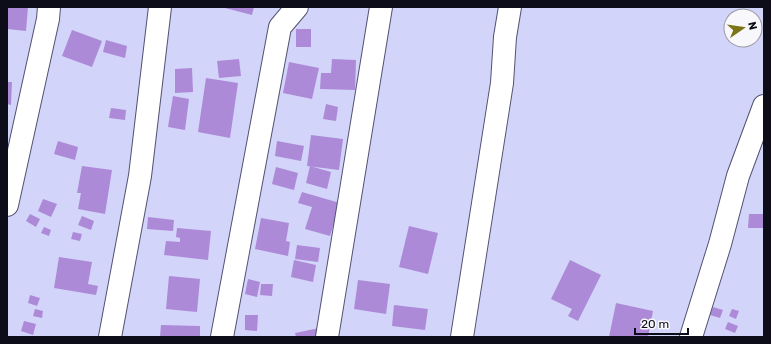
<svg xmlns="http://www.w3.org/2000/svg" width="771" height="344" viewBox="0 0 771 344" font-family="Rubik,sans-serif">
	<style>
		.building { fill: #ad8ad8 }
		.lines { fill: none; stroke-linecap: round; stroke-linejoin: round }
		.minor-casing { stroke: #525272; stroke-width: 24 }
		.minor { stroke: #fff; stroke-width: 22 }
	</style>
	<rect width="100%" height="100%" fill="#d3d4f9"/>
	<!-- building -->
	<g class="building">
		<path d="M7,7h21l-2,24 -19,-2z"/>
		<path d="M221,7h33l-2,8z"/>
		<rect x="296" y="29" width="15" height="18"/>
		<path d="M72,30l30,11 -10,26 -30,-11z"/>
		<path d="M106,40l21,6 -2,12 -22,-6z"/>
		<path d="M239,59l2,17 -22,2 -2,-17z"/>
		<path d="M332,59l24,1 -1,30 -35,-1 1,-16h10z"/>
		<path d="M289,62l30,6 -7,31 -29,-6z"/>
		<path d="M192,68l1,24 -18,1v-24z"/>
		<path d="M206,78l32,5 -8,55 -32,-6z"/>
		<path d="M7,82h5l-1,23 -4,-1z"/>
		<path d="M173,96l16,3 -4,31 -17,-3z"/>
		<path d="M326,104l12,3 -2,14 -13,-2z"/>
		<path d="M111,108l15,2 -1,10 -16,-2z"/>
		<path d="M311,135l32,4 -4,31 -32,-4z"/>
		<path d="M58,141l20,6 -3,13 -21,-6z"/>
		<path d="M277,141l27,5 -3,15 -26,-5z"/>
		<path d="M82,166l30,4 -7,44 -27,-5 3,-16h-4z"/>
		<path d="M310,166l21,6 -4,17 -21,-6z"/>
		<path d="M276,167l22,6 -4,17 -22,-6z"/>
		<path d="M302,192l38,11 -10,33 -25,-7 7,-22 -14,-4z"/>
		<path d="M43,199l14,5 -6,13 -13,-6z"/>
		<path d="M30,214l10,5 -4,8 -10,-6z"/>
		<path d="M749,214h15l-1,14h-15z"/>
		<path d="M82,216l12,5 -3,9 -13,-5z"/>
		<path d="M148,217l26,3 -1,11 -26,-2z"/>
		<path d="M261,218l28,5 -3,18 4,1 -2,14 -33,-7z"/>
		<path d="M409,226l29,7 -10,41 -29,-7z"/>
		<path d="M44,227l7,3 -2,6 -8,-3z"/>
		<path d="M177,228l34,3 -3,29 -44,-5 2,-14 14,1v-4l-4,-1z"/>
		<path d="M73,232l9,2 -2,7 -9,-2z"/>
		<path d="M297,245l23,3 -2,14 -23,-3z"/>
		<path d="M59,257l33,5 -4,22 10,2 -2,9 -42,-7z"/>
		<path d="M294,260l22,5 -3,17 -22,-5z"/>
		<path d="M570,260l31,15 -23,46 -10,-5 4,-7 -21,-10z"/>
		<path d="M169,276l31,3 -3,33 -31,-3z"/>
		<path d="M248,279l12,3 -3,15 -12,-3z"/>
		<path d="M358,280l32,4 -4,30 -32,-5z"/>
		<path d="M261,284h12l-1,12 -12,-1z"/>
		<path d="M30,295l10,3 -3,8 -9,-3z"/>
		<path d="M616,303l37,8 -5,26h-39z"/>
		<path d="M394,305l34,4 -3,21 -33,-4z"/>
		<path d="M713,307l10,3 -3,8 -10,-3z"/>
		<path d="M35,309l8,2 -1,7 -9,-2z"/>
		<path d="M732,309l7,2 -3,8 -7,-3z"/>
		<path d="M245,315h13l-1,16 -12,-1z"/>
		<path d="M24,321l12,3 -3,11 -12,-4z"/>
		<path d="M728,322l10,4 -3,7 -10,-4z"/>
		<path d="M161,325l39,1v11h-40z"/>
		<path d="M329,326l2,11h-35l-1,-4z"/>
	</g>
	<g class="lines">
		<defs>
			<g id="minor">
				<path d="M7,205l41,-186 1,-12"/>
				<path d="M110,337l30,-161 20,-169"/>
				<path d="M222,337l58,-310 17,-20"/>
				<path d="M327,337l54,-330"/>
				<path d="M462,337l40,-254 3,-46 5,-30"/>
				<path d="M691,337l29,-93 18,-68 26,-70"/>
			</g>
		</defs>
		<!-- minor casing -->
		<use href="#minor" class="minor-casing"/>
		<!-- minor -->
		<use href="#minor" class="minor"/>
	</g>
	<!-- border -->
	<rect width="771" height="344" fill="none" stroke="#0d0d1a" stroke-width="16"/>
	<!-- north arrow -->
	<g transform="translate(743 28) rotate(77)"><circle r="19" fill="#f8f8fc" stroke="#9a9aa2"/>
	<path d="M0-3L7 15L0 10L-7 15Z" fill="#7c7417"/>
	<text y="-6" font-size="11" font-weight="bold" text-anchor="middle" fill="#0d0d1a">N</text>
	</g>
	<!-- scale -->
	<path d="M635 328v6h53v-6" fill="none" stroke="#0d0d1a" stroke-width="2"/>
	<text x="641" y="328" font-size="12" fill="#0d0d1a" stroke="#f8f8fc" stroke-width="3" paint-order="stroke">20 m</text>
</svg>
